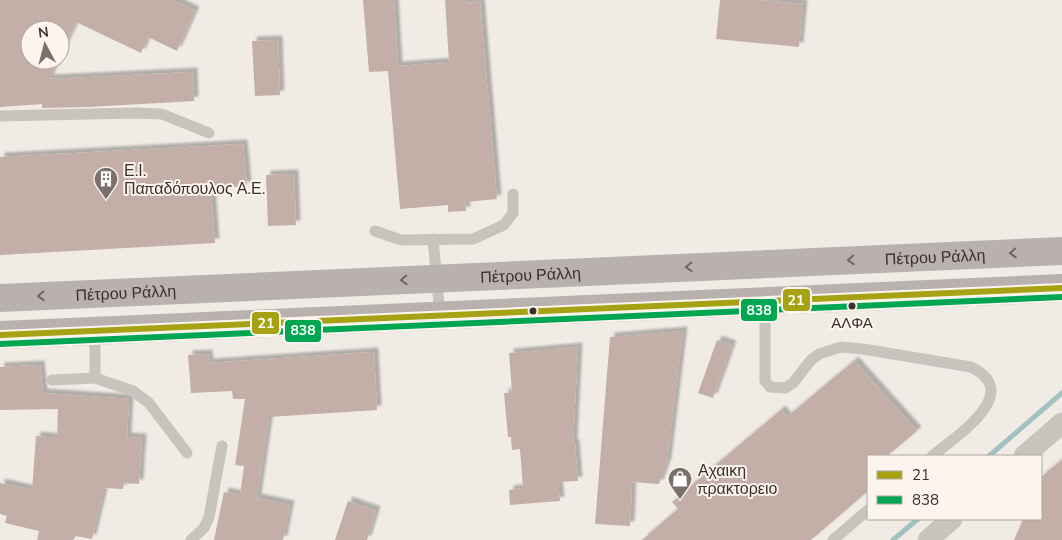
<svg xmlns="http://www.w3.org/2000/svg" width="1062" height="540" viewBox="0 0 1062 540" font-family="'Nunito Sans',sans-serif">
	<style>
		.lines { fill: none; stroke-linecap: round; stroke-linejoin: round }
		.stream { stroke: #a1c2c1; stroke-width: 5 }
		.building { fill: #c3afa7; filter: url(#shadow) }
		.service { stroke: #c9c3be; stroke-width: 11 }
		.minor { stroke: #c9c3be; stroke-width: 21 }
		.primary { stroke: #b8b1ad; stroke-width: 28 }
		.bus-1-casing { stroke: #fbf5ee; stroke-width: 10 }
		.bus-2-casing { stroke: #fbf5ee; stroke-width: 10 }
		.bus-1 { stroke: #a7a213; stroke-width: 6 }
		.bus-2 { stroke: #00a651; stroke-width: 6 }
		.oneway { stroke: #6d645f }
		.bus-dot { fill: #3b302b; stroke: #fbf5ee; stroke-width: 2 }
		.labels { text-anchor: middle; stroke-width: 4; stroke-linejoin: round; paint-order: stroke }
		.bus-label { font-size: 15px; fill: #3b302b; stroke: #fbf5ee }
		.poi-label { font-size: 16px; fill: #3b302b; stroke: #fbf5ee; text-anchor: start }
		.street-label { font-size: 16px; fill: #3b302b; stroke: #fbf5ee }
		.line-badge { stroke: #fbf5ee; stroke-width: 2 }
		.badge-label { font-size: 14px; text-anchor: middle; font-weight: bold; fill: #fff }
	</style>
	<defs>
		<filter id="shadow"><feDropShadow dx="4.5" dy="-4.5" stdDeviation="1" flood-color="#0004"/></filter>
	</defs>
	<rect width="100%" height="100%" fill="#f0ebe5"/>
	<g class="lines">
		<!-- stream -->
		<g class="stream">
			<path d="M989,456l73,-63"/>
			<path d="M893,540l25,-21"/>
		</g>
	</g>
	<!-- building -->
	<g class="building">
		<path d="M0,0h172l23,11 -18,40 -29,-14 -7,16 -65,-31 -16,34v-26h-30v30h28l-9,19 144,-7 1,29 -106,6 -46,1v-4l-42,3z"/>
		<path d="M363,0h31l4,66 51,-4 -4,-62h23v3l12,-2 17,198 -32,3 1,9 -18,1v-7l-48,4 -12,-138 -19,1z"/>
		<path d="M720,0h38l45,4 -4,43 -83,-8z"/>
		<path d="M278,40l2,55 -25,1 -3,-55z"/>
		<path d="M243,144l4,42 -36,3 4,54 -215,12v-98z"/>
		<path d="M294,174l2,51 -28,1 -2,-51z"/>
		<path d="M683,331l-16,131 -8,22 -27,-2 -2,44 -35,-2 15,-187z"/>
		<path d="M717,340l15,5 -19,53 -15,-5z"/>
		<path d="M578,347l-5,97h2l3,37 -20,1 2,19 -50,4 -1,-15 14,-2 -3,-39 -8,1 -1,-13h-3l-4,-44 8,-1 -3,-39z"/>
		<path d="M374,352l3,58 -108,7 -12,81 33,7 -7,35h-69l10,-48 16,3 4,-29 -9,-1 10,-66h-12l-1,-8 -41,2 -3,-38 20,-1 1,9z"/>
		<path d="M854,361l63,70 -30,25h-19v35l-57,49h-169l36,-31 -6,-7 109,-92 6,7z"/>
		<path d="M40,365l3,28 86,6 -2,38 15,1 -3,46 -15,-1 -1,6 -19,-1 -12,51 -16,-3 -3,4h-36l2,-9 -34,-8 2,-7 -7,-2v-31l32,7 4,-54 21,2 1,-29 -58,1v-43z"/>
		<path d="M1062,460v80h-48l9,-21h18v-42z"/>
		<path d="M348,501l28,10 -9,29h-32z"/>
	</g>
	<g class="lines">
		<!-- service -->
		<g class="service">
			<path d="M0,116l135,-3 27,1 47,19"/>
			<path d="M375,231l26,9 72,-1 31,-14 9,-12v-19"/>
			<path d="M433,239l7,77"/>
			<path d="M765,301v80l5,6 15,1 8,-5 18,-23 8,-6 22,-7 22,2 108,18c54,26 -16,70 -39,89"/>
			<path d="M95,331v47l38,13 16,12 38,50"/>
			<path d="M52,380l43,-2"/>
			<path d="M191,540l13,-12 5,-11 13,-71"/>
			<path d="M833,540l35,-30"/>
		</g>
		<!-- minor -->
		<g class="minor">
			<path d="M1024,456l38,-33"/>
			<path d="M928,540l24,-21"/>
		</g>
		<!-- primary -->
		<g class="primary">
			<path id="s1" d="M0,298l1062,-47"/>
			<path d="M0,335l1062,-47"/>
		</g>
		<defs>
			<path id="bus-1" d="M0,335l1062,-47"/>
			<path id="bus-2" d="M0,344l1062,-47"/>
		</defs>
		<!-- bus-1 casing -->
		<use href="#bus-1" class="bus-1-casing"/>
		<!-- bus-2 casing -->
		<use href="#bus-2" class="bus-2-casing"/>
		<!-- bus-1 -->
		<use href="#bus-1" class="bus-1"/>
		<!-- bus-2 -->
		<use href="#bus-2" class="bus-2"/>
	</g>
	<!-- one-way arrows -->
	<defs><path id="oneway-chevron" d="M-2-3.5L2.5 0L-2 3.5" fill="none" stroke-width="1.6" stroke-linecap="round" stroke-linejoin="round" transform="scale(1.25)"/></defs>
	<g class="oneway">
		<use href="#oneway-chevron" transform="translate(1013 253) rotate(177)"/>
		<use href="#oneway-chevron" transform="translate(851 260) rotate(177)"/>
		<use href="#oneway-chevron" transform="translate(689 267) rotate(177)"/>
		<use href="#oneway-chevron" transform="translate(404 280) rotate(177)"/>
		<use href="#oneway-chevron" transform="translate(41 296) rotate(177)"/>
	</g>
	<!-- icons -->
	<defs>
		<symbol id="building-pin" viewBox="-11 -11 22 30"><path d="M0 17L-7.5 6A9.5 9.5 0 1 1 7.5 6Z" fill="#7a716c" stroke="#fbf5ee"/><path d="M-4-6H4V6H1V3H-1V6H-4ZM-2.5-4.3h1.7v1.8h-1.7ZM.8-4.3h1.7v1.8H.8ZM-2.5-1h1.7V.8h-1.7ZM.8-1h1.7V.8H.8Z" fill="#fff"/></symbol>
		<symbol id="shop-pin" viewBox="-11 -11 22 30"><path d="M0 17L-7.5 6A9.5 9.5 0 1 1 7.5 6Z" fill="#7a716c" stroke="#fbf5ee"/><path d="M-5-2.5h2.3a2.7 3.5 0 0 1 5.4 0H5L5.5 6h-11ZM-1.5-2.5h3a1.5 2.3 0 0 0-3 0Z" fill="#fff"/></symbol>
	</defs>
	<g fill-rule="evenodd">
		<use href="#building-pin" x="92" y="165" width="28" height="38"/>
		<use href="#shop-pin" x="666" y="465" width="28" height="38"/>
	</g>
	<!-- markers -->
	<g class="bus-dot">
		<circle cx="852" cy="306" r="4.5"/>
		<circle cx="533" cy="311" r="4.5"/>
	</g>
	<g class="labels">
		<!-- bus labels -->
		<g class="bus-label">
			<text x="852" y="328">ΑΛΦΑ</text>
		</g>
		<!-- poi labels -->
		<g class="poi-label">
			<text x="124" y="176">Ε.Ι.<tspan x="124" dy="18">Παπαδόπουλος Α.Ε.</tspan></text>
			<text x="698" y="476">Αχαικη<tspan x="698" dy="18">πρακτορειο</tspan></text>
		</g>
		<!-- street labels -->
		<g class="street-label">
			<text dy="6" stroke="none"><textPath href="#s1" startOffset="936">Πέτρου Ράλλη</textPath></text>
			<text dy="6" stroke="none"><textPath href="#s1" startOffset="531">Πέτρου Ράλλη</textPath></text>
			<text dy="6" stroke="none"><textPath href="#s1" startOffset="126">Πέτρου Ράλλη</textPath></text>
		</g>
	</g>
	<g class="line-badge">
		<rect x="782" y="288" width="29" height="24" rx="5" fill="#a7a213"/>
		<rect x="740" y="298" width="38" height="24" rx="5" fill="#00a651"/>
		<rect x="251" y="311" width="29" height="24" rx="5" fill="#a7a213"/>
		<rect x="284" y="319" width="38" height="24" rx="5" fill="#00a651"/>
	</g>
	<g class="badge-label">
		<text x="796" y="305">21</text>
		<text x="759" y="315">838</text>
		<text x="266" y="328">21</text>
		<text x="303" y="335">838</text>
	</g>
	<!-- legend -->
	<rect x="867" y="455" width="175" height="65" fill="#fbf5ee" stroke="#aea6a0"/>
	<rect x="877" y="471" width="25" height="8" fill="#a7a213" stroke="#aea6a0"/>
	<text x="912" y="480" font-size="15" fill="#3b302b">21</text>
	<rect x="877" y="496" width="25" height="8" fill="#00a651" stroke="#aea6a0"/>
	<text x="912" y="505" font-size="15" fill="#3b302b">838</text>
	<!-- north arrow -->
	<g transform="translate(45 45) rotate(353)"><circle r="24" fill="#fbf5ee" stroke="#aea6a0"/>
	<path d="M0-4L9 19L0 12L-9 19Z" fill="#7a716c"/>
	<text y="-8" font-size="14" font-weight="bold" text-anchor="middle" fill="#3b302b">N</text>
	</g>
</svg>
